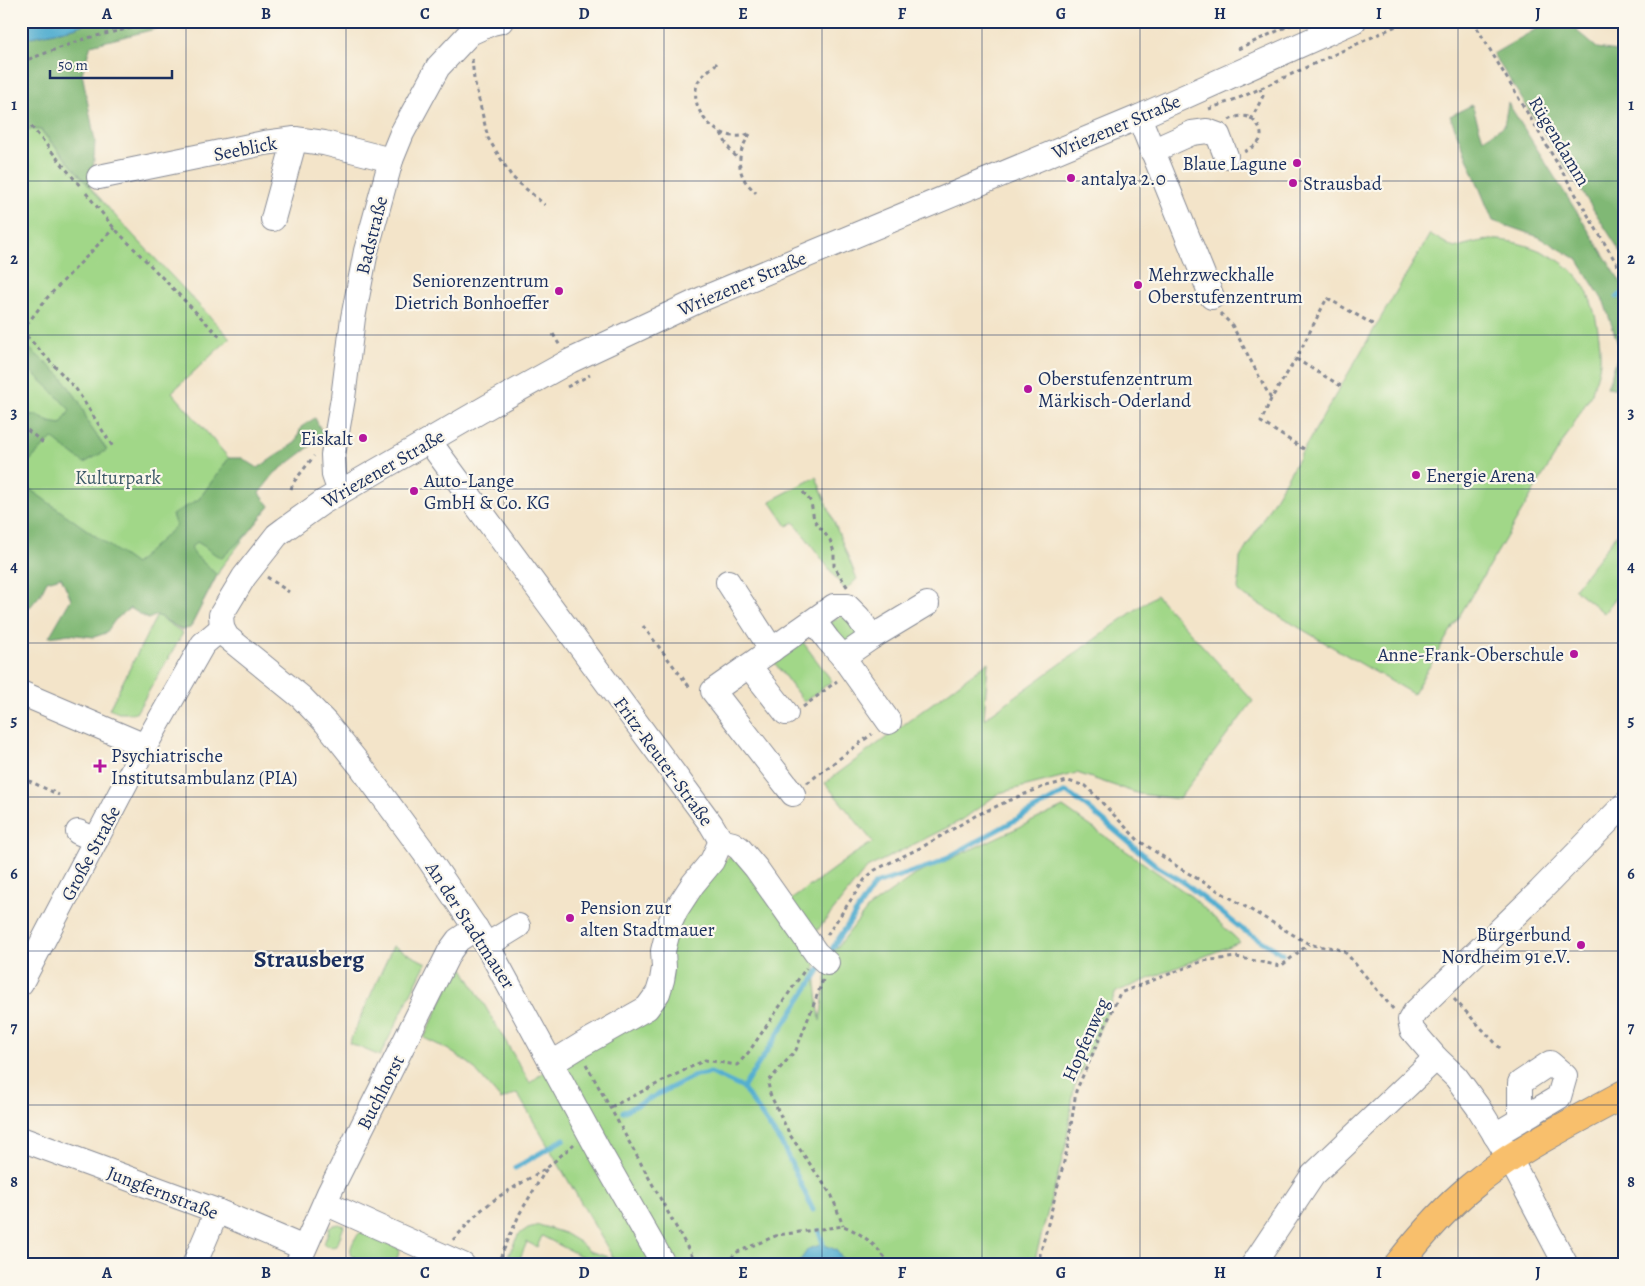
<svg xmlns="http://www.w3.org/2000/svg" width="1645" height="1286" viewBox="0 0 1645 1286" font-family="Alegreya,serif">
	<style>
		.green { fill: #a1d788; stroke: #5e8373 }
		.forest { fill: #80b874; stroke: #4e7469 }
		.water { fill: #53aed0; stroke: #376e97 }
		.lines { fill: none; stroke-linecap: round; stroke-linejoin: round }
		.stream { stroke: #53aed0; stroke-width: 5 }
		.minor-casing { stroke: #878a94; stroke-width: 26 }
		.major-casing { stroke: #878a94; stroke-width: 30 }
		.path { stroke: #878a94; stroke-width: 3; stroke-dasharray: 4 4; stroke-linecap: butt }
		.minor { stroke: #fff; stroke-width: 24 }
		.major { stroke: #f8bf6c; stroke-width: 28 }
		.grid { fill: none; stroke: #1b2f5e; stroke-width: 1; stroke-opacity: 0.55 }
		.poi-dot { fill: #b5179e; stroke: #fbf7ec; stroke-width: 2 }
		.labels { text-anchor: middle; stroke-width: 4.5; stroke-linejoin: round; paint-order: stroke }
		.street-label { font-size: 19px; fill: #1b2f5e; stroke: #fbf7ec }
		.poi-label { font-size: 19px; fill: #1b2f5e; stroke: #fbf7ec; text-anchor: start }
		.park-label { font-size: 19px; fill: #3c5968; stroke: #fbf7ec }
		.district-label { font-size: 24px; font-weight: bold; fill: #1b2f5e; stroke: #fbf7ec }
		.neatline { fill: none; stroke: #1b2f5e; stroke-width: 2 }
		.grid-label { font-size: 16px; text-anchor: middle; font-weight: bold; fill: #1b2f5e }
	</style>
	<rect width="100%" height="100%" fill="#fbf7ec"/>
	<filter id="ink" filterUnits="userSpaceOnUse"><feTurbulence type="fractalNoise" baseFrequency=".02" numOctaves="2"/><feDisplacementMap in="SourceGraphic" scale="10" xChannelSelector="R" yChannelSelector="G"/><feConvolveMatrix kernelMatrix="1 2 1 2 8 2 1 2 1" color-interpolation-filters="sRGB"/></filter>
	<filter id="wash" filterUnits="userSpaceOnUse"><feTurbulence type="fractalNoise" baseFrequency=".0096" numOctaves="4" result="noise"/><feDisplacementMap in="SourceGraphic" scale="20" xChannelSelector="R" yChannelSelector="G"/><feGaussianBlur stdDeviation="1.12" result="paint"/><feColorMatrix in="noise" values="0 0 0 0 0 0 0 0 0 0 0 0 0 0 0 0 0 1.4 0 .05"/><feComposite in="paint" operator="in"/></filter>
	<g filter="url(#wash)">
		<rect width="100%" height="100%" fill="#f3e4c9"/>
		<!-- green -->
		<g class="green">
			<path d="M21,108l97,111 112,119 -58,54 98,114 -48,60 -32,62 -169,-94z"/>
			<path d="M1430,234l24,14c14,-4 30,-9 45,-8 28,3 59,15 78,36 17,19 24,60 23,84 0,11 -6,23 -8,33l-179,301 -175,-102 2,-34z"/>
			<path d="M816,477l41,102 -12,11 -51,-68 -7,4 -17,-25z"/>
			<path d="M1618,533l6,4v50l-20,26 -30,-24z"/>
			<path d="M1156,595l97,106 -74,98 -40,-5 -62,-21 -78,20 -37,27 -95,48 -54,68 -25,-34 63,-46 22,-14 -48,-59 163,-121 -4,57z"/>
			<path d="M844,614l16,20 -16,11 -14,-22z"/>
			<path d="M157,615l26,18 -47,80h-17l-10,-4z"/>
			<path d="M802,641l30,40 -28,21 -30,-40z"/>
			<path d="M1063,807l129,90 48,45 -124,50 -42,96 -8,57 -30,110v10h-438l-56,-29 -5,11 -10,-5 -10,23h-13l14,-30 10,-7 11,-3 25,8 15,9 10,9 25,8 -97,-166 -16,7 -31,-36 -23,-15 -23,-11 35,-73h2l69,118 21,-17 89,-54 26,-76 57,-74 12,-9 80,108 1,23 4,37 9,-63 39,-50 45,-32z"/>
			<path d="M393,946l33,17 -46,93 -31,-13z"/>
			<path d="M339,1224l5,2 -7,20 -6,1 -7,-3 5,-14 -1,-1 6,-4z"/>
			<path d="M361,1232l39,17 -5,16h-24l-21,-10c0,-8 5,-19 11,-23z"/>
		</g>
		<!-- forest -->
		<g class="forest">
			<path d="M92,21h95l-96,24 -9,28 13,68 -2,32 -3,14 -49,-57 -20,-1v-90l53,-11z"/>
			<path d="M1550,21h29l-2,10 20,17 27,4v205l-131,-203z"/>
			<path d="M1508,103l116,184v103l-17,-3 13,-37 -16,-48 -27,-43 -38,-22 -46,-16 -43,-105 22,-11 11,34 21,-13z"/>
			<path d="M24,344l37,32 18,25 11,25 17,24 -23,13 -32,-25 -31,32v-56l16,1 12,7 12,2 9,-14 -20,-21 -29,-27v-15z"/>
			<path d="M315,418l9,18 -49,37 -16,20 11,13 -20,25 -28,27c-10,-4 -15,-11 -25,-16l-6,5 4,8 22,20 -27,53 -8,2 -25,-15 -9,4 -18,-11 -15,12 -9,13 -12,4 -25,-3 -20,3 22,-38 -10,-22 -14,4 -7,14 -10,12 -9,-5v-119l114,81 41,-38 -4,-11 27,-16 30,-41h13l16,10 38,-26 5,-15z"/>
		</g>
		<!-- water -->
		<g class="water">
			<path d="M21,21h71l-18,7 -53,11z"/>
			<path d="M823,1244l13,6 11,15h-50l11,-16z"/>
		</g>
		<g class="lines">
			<!-- stream -->
			<g class="stream">
				<path d="M1617,297l7,-4"/>
				<path d="M830,952l45,-68 59,-19 132,-73 21,15 71,60 24,14 60,48 41,25"/>
				<path d="M623,1112l73,-37 15,-2 32,15"/>
				<path d="M515,1168l49,-29"/>
				<path d="M813,1210l-30,-64 -40,-58 77,-119"/>
				<path d="M819,1231l4,13 -1,6"/>
			</g>
		</g>
	</g>
	<g filter="url(#ink)">
		<g class="lines">
			<defs>
				<g id="minor">
					<path d="M1139,117l73,180"/>
					<path d="M1152,151l40,-18 15,-2 11,4 8,21"/>
					<path d="M99,177l165,-34 31,-4 29,4 67,17"/>
					<path d="M273,219l22,-80"/>
					<path d="M429,441l282,383 10,17"/>
					<path d="M340,492l-6,-17 -1,-20 10,-57 10,-80 13,-67 25,-91 11,-27 36,-66 32,-34 22,-10 9,-2"/>
					<path d="M728,582l44,68"/>
					<path d="M872,637l55,-33"/>
					<path d="M843,657l46,65"/>
					<path d="M749,666l37,47"/>
					<path d="M21,693l124,53"/>
					<path d="M793,794l-80,-103 121,-85h13l11,11 14,20 -29,20 -15,-17 -14,-19"/>
					<path d="M78,832l18,8"/>
					<path d="M721,841l12,3 6,4 17,20 60,85 11,10"/>
					<path d="M487,945l31,-19"/>
					<path d="M21,983l124,-237 58,-102 19,-16"/>
					<path d="M552,1063l31,-19 64,-36 11,-15 4,-13 2,-12 -1,-17 7,-28 6,-13 17,-26 19,-23 9,-20"/>
					<path d="M1495,1135l64,-38 6,-21 -15,-13 -30,20v37"/>
					<path d="M21,1139l196,72 87,37"/>
					<path d="M325,1203l138,62"/>
					<path d="M194,1265l23,-54"/>
					<path d="M297,1265l32,-72 121,-242 8,-11 18,-12"/>
					<path d="M664,1265l-65,-114 -112,-206 -63,-93 -62,-84 -36,-45 -25,-26 -74,-60 -5,-9 -1,-13 23,-38 33,-42 8,-6 38,-27 166,-96 81,-45 132,-62 437,-182 215,-96"/>
					<path d="M1253,1265l60,-90 123,-117"/>
					<path d="M1566,1265l-56,-106 -32,-52 -22,-30 -20,-19 -24,-28 -2,-10 5,-8 125,-121 84,-86"/>
				</g>
				<path id="major" d="M1398,1265c22,-28 46,-56 73,-78 45,-38 101,-64 153,-93"/>
			</defs>
			<!-- minor casing -->
			<use href="#minor" class="minor-casing"/>
			<!-- major casing -->
			<use href="#major" class="major-casing"/>
			<!-- path -->
			<g class="path">
				<path d="M1473,21l151,255"/>
				<path d="M1238,49l61,-28"/>
				<path d="M472,59l2,20 14,59 24,39 33,28"/>
				<path d="M21,62l66,-24 75,-17"/>
				<path d="M717,63c-6,6 -18,13 -20,22 -9,30 28,63 55,47"/>
				<path d="M1209,109l35,-13 163,-75"/>
				<path d="M21,114l59,72"/>
				<path d="M1229,120c5,-3 13,-5 19,-3 8,3 16,15 12,23 -4,6 -11,9 -16,12"/>
				<path d="M1251,120l12,-24 -3,-7"/>
				<path d="M721,133l7,14 10,12"/>
				<path d="M750,134c-9,13 -14,28 -7,43 2,6 9,11 13,16"/>
				<path d="M86,193l28,35 106,109"/>
				<path d="M1220,313l12,12 39,74"/>
				<path d="M21,330l55,59 37,58"/>
				<path d="M22,331l24,-32 68,-71"/>
				<path d="M553,334l7,12"/>
				<path d="M1296,359l45,27"/>
				<path d="M567,387l23,-12"/>
				<path d="M21,425l25,20"/>
				<path d="M1304,449l-43,-27 10,-23 25,-40 31,-61 49,28"/>
				<path d="M291,489l2,-6 21,-27"/>
				<path d="M803,492l8,10 3,18 16,20 4,12v14l14,22"/>
				<path d="M267,577l22,15"/>
				<path d="M643,626l48,63"/>
				<path d="M803,707l34,-26"/>
				<path d="M21,777l38,18"/>
				<path d="M807,783l65,-49"/>
				<path d="M827,935l38,-56 10,-9 49,-24 51,-30 42,-19 29,-11 22,-5 18,5 52,54 43,29 128,75c15,5 25,0 38,10l47,56"/>
				<path d="M823,980l-27,70 -28,32 2,12 20,41 42,61 11,30"/>
				<path d="M1454,999l46,49"/>
				<path d="M586,1064l111,201"/>
				<path d="M611,1107l94,-47 32,5 11,-12 58,-85"/>
				<path d="M453,1240l27,-29 18,-14 50,-30 26,-23"/>
				<path d="M497,1265l23,-52 27,-45"/>
				<path d="M727,1265l8,-12 43,-18 65,-9c20,7 36,22 47,39"/>
				<path d="M1041,1265l-1,-10 28,-109 8,-55 44,-98 83,-32 33,-4 45,9 28,-22"/>
			</g>
			<!-- minor -->
			<use href="#minor" class="minor"/>
			<!-- major -->
			<use href="#major" class="major"/>
		</g>
	</g>
	<!-- grid -->
	<path class="grid" d="M186,21v1244M346,21v1244M504,21v1244M664,21v1244M822,21v1244M982,21v1244M1140,21v1244M1300,21v1244M1458,21v1244M21,181h1603M21,335h1603M21,489h1603M21,643h1603M21,797h1603M21,951h1603M21,1105h1603"/>
	<!-- markers -->
	<g class="poi-dot">
		<circle cx="1297" cy="163" r="5"/>
		<circle cx="1071" cy="178" r="5"/>
		<circle cx="1293" cy="183" r="5"/>
		<circle cx="1138" cy="285" r="5"/>
		<circle cx="559" cy="291" r="5"/>
		<circle cx="1028" cy="389" r="5"/>
		<circle cx="363" cy="438" r="5"/>
		<circle cx="1416" cy="475" r="5"/>
		<circle cx="414" cy="491" r="5"/>
		<circle cx="1574" cy="654" r="5"/>
		<path d="M97.5 758.5h5v5h5v5h-5v5h-5v-5h-5v-5h5z"/>
		<circle cx="570" cy="918" r="5"/>
		<circle cx="1581" cy="945" r="5"/>
	</g>
	<g class="labels">
		<!-- street labels -->
		<g class="street-label">
			<text transform="translate(1116 126) rotate(-23)" y="7">Wriezener Straße</text>
			<text transform="translate(1560 141) rotate(59)" y="7">Rügendamm</text>
			<text transform="translate(245 148) rotate(-11)" y="7">Seeblick</text>
			<text transform="translate(371 235) rotate(-76)" y="7">Badstraße</text>
			<text transform="translate(742 283) rotate(-23)" y="7">Wriezener Straße</text>
			<text transform="translate(383 468) rotate(-30)" y="7">Wriezener Straße</text>
			<text transform="translate(664 761) rotate(54)" y="7">Fritz-Reuter-Straße</text>
			<text transform="translate(90 853) rotate(-62)" y="7">Große Straße</text>
			<text transform="translate(471 925) rotate(57)" y="7">An der Stadtmauer</text>
			<text transform="translate(1085 1039) rotate(-66)" y="7">Hopfenweg</text>
			<text transform="translate(380 1092) rotate(-63)" y="7">Buchhorst</text>
			<text transform="translate(163 1192) rotate(21)" y="7">Jungfernstraße</text>
		</g>
		<!-- poi labels -->
		<g class="poi-label">
			<text x="1287" y="170" text-anchor="end">Blaue Lagune</text>
			<text x="1081" y="185">antalya 2.0</text>
			<text x="1303" y="190">Strausbad</text>
			<text x="1148" y="281">Mehrzweckhalle<tspan x="1148" dy="22">Oberstufenzentrum</tspan></text>
			<text x="549" y="287" text-anchor="end">Seniorenzentrum<tspan x="549" dy="22">Dietrich Bonhoeffer</tspan></text>
			<text x="1038" y="385">Oberstufenzentrum<tspan x="1038" dy="22">Märkisch-Oderland</tspan></text>
			<text x="353" y="445" text-anchor="end">Eiskalt</text>
			<text x="1426" y="482">Energie Arena</text>
			<text x="424" y="487">Auto-Lange<tspan x="424" dy="22">GmbH &amp; Co. KG</tspan></text>
			<text x="1564" y="661" text-anchor="end">Anne-Frank-Oberschule</text>
			<text x="111" y="762">Psychiatrische<tspan x="111" dy="22">Institutsambulanz (PIA)</tspan></text>
			<text x="580" y="914">Pension zur<tspan x="580" dy="22">alten Stadtmauer</tspan></text>
			<text x="1571" y="941" text-anchor="end">Bürgerbund<tspan x="1571" dy="22">Nordheim 91 e.V.</tspan></text>
		</g>
		<!-- park labels -->
		<g class="park-label">
			<text x="118" y="484">Kulturpark</text>
		</g>
		<!-- district labels -->
		<g class="district-label">
			<text x="309" y="967">Strausberg</text>
		</g>
	</g>
	<!-- margin -->
	<rect width="1645" height="1286" fill="none" stroke="#fbf7ec" stroke-width="55"/>
	<!-- scale -->
	<path d="M50 70v8h122v-8" fill="none" stroke="#1b2f5e" stroke-width="2.5"/>
	<text x="58" y="70" font-size="15" fill="#1b2f5e" stroke="#fbf7ec" stroke-width="4" paint-order="stroke">50 m</text>
	<rect x="28" y="28" width="1590" height="1230" class="neatline"/>
	<g class="grid-label">
		<text x="107" y="19">A</text>
		<text x="266" y="19">B</text>
		<text x="425" y="19">C</text>
		<text x="584" y="19">D</text>
		<text x="743" y="19">E</text>
		<text x="902" y="19">F</text>
		<text x="1061" y="19">G</text>
		<text x="1220" y="19">H</text>
		<text x="1379" y="19">I</text>
		<text x="1538" y="19">J</text>
		<text x="14" y="110">1</text>
		<text x="1631" y="110">1</text>
		<text x="14" y="264">2</text>
		<text x="1631" y="264">2</text>
		<text x="14" y="418">3</text>
		<text x="1631" y="418">3</text>
		<text x="14" y="572">4</text>
		<text x="1631" y="572">4</text>
		<text x="14" y="726">5</text>
		<text x="1631" y="726">5</text>
		<text x="14" y="879">6</text>
		<text x="1631" y="879">6</text>
		<text x="14" y="1033">7</text>
		<text x="1631" y="1033">7</text>
		<text x="14" y="1187">8</text>
		<text x="1631" y="1187">8</text>
		<text x="107" y="1278">A</text>
		<text x="266" y="1278">B</text>
		<text x="425" y="1278">C</text>
		<text x="584" y="1278">D</text>
		<text x="743" y="1278">E</text>
		<text x="902" y="1278">F</text>
		<text x="1061" y="1278">G</text>
		<text x="1220" y="1278">H</text>
		<text x="1379" y="1278">I</text>
		<text x="1538" y="1278">J</text>
	</g>
</svg>
